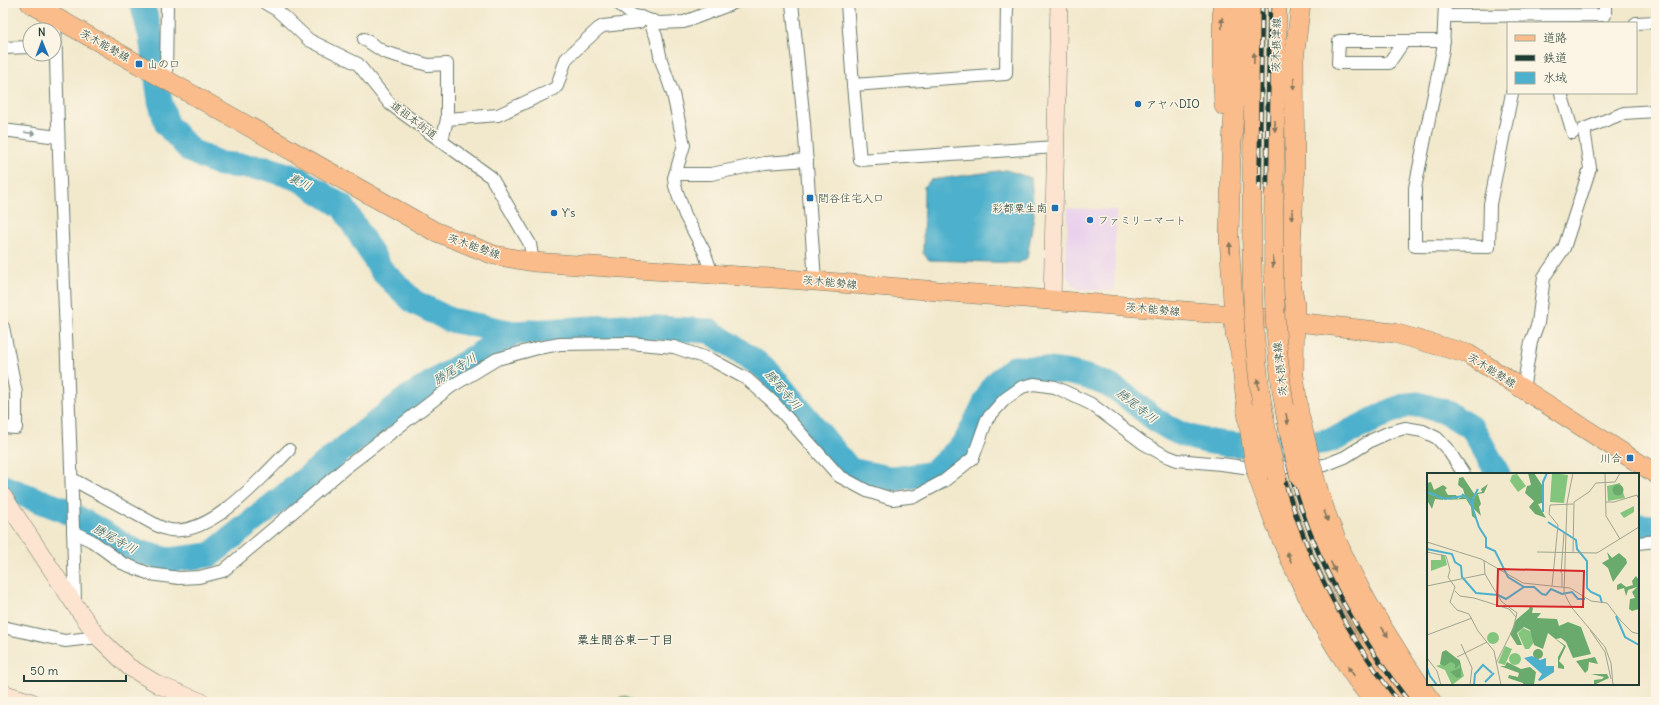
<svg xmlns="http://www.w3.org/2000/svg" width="1659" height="705" viewBox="0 0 1659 705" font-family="Delius,'Klee One',sans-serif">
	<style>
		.built { fill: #e9d1ed }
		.forest { fill: #6baa6d; stroke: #457450 }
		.water { fill: #4db0cc; stroke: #367680 }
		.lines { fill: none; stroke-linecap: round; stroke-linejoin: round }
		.river { stroke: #4db0cc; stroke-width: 25 }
		.street-casing { stroke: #69796a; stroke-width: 14 }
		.secondary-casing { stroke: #69796a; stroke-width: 18 }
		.primary-casing { stroke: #69796a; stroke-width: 20 }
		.street { stroke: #fff; stroke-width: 12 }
		.secondary { stroke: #fde4d1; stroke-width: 17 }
		.primary { stroke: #fabc8b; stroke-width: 19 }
		.rail-casing { stroke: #1f3d34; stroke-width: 4.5 }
		.rail { stroke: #fcf5e5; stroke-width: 3; stroke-dasharray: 9; stroke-linecap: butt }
		.primary-bridge-casing { stroke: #69796a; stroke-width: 20; stroke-linecap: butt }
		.primary-bridge { stroke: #fabc8b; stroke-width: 19 }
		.oneway { fill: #82765b }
		.oneway2 { fill: #8f9e9a }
		.poi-dot { fill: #1f6fb2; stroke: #fcf5e5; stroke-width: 1.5 }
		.labels { text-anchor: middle; stroke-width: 3; stroke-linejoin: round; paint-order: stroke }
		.street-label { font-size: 11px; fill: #1f3d34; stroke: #fcf5e5 }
		.poi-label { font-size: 11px; fill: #1f3d34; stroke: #fcf5e5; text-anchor: start }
		.water-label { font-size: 12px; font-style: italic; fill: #2d6062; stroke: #fcf5e5 }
		.neighbourhood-label { font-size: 12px; font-weight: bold; fill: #1f3d34; stroke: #fcf5e5 }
		.inset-river { fill: none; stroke: #4db0cc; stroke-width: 2 }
		.inset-road { fill: none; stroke: #9ea490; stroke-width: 1 }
		.view { fill: #d62828; fill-opacity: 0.15; stroke: #d62828; stroke-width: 2 }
		.inset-edge { fill: none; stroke: #1f3d34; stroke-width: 2 }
	</style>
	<rect width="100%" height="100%" fill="#fcf5e5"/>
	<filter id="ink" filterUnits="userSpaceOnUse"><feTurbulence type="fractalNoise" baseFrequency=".025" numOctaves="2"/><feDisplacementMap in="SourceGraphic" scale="8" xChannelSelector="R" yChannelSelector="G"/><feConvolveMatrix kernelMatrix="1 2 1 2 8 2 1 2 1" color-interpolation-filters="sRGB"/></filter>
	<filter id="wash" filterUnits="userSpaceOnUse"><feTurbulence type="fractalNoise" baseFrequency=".012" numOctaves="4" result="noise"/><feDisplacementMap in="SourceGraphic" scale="16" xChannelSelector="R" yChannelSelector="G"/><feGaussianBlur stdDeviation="0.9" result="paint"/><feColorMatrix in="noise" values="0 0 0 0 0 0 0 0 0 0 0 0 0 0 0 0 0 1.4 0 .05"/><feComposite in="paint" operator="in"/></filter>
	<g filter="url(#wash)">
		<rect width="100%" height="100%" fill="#f2e9cd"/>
		<!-- built -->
		<path class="built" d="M1068,208l48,2 -2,81 -36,-2 -12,-13z"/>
		<!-- forest -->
		<path class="forest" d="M625,696l10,6h-26z"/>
		<!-- water -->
		<path class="water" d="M1006,170l25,8 3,37 -7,43 -8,5 -90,-3 -6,-7 1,-67 7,-6z"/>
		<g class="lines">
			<!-- river -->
			<g class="river">
				<path d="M142,3l9,34 9,64 7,24 24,26 29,13 46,4 33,11 44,28 39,64 32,31 36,18 64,13"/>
				<path d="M3,487l61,23 71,41 33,9 42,-5 197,-157 107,-65 109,-7 87,5 56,38 84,101 44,9 39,-6 32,-30 29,-58 20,-17c37,0 82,5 112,28 18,14 33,29 55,38 45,17 94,10 141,8l13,-3 58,-29 14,-5 11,-1 28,8 27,17 25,45"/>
				<path d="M1638,526l18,1"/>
			</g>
		</g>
	</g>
	<g filter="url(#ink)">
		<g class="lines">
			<defs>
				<g id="street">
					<path d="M52,3l3,14c4,195 16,391 20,587"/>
					<path d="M265,3l12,7 32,30 49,24 32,40 101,73 39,67 3,18"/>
					<path d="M618,3l14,12 27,8 25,-1 50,-19"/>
					<path d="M792,3l12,120 11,158"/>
					<path d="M847,3l6,82 7,75 196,-13"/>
					<path d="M1445,3l-2,46 -28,139v58l74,1 1,-43 22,-111"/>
					<path d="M1445,16l160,-1v-12"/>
					<path d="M653,21l-1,6 4,9 5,24 12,34 11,51 -10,33 1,8 10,29 19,36 8,23"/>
					<path d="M1636,23l20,-1"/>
					<path d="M364,39l20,13 44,13 19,-1v55l-5,22"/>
					<path d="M1404,41h-65l-1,22h51l15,-22h40"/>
					<path d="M3,48l27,-1"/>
					<path d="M166,79l1,-76"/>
					<path d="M853,85l153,-11 1,-71"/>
					<path d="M1561,93l12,40"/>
					<path d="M447,119l51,-4 56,-26 3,-3 9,-27 32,-30 5,-3 36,-4 2,-5"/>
					<path d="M3,130l55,7"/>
					<path d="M676,174h35l54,-11 42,-3"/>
					<path d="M3,327l13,66v35l-13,-1"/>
					<path d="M1523,389l8,-47 7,-19 6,-46 20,-29 26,-80 -6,-39 40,-16 32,-2"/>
					<path d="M72,479l84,46c4,2 9,4 14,5 42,6 92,-53 119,-80"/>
					<path d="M73,532l19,9 30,22 28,11 29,4 20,-1 24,-6 122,-103 107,-82 45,-27 41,-11 22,-4 69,-1 45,4 38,13 35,19 26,23 66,74 28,15 25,8 24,-3 28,-15 29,-23 14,-39 18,-20 17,-12 12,-3 21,3 36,17 52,39 21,12 13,5 44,4 23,3 26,1 55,-3 20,-8 27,-17 18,-8 15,-4 18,3 14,7 11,12 16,24"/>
					<path d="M1638,543l18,-2"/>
					<path d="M3,627l62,14 33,-4"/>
				</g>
				<g id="secondary">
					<path d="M1052,301l7,-298"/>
					<path d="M3,496l72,109 23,32 31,30 30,18 43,17"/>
					<path d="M3,693l29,9"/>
				</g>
				<g id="primary">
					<path d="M30,3l404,228 60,24 39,7 282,19 419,34 160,18 74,21 188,120"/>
					<path d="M1222,3v59l2,44"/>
					<path d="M1241,3l-10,156 -2,78 6,97 5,16 7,62"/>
					<path d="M1252,195l3,-192"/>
					<path d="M1274,195l3,-192"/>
					<path d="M1299,413l-5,-38 1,-72 -4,-20v-36l4,-75 -1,-113 7,-56"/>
					<path d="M1258,477c22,63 49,127 86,183 9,15 19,29 31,42"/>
					<path d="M1277,477c13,45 29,89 52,130 18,34 43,64 66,95"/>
					<path d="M1300,478c17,55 38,108 69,157 15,23 32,45 49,67"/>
					<path d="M1315,479c16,58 43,111 76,162 13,21 26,42 41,61"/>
				</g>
			</defs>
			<!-- street casing -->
			<use href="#street" class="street-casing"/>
			<!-- secondary casing -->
			<use href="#secondary" class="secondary-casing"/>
			<!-- primary casing -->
			<use href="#primary" class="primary-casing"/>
			<!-- street -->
			<use href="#street" class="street"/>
			<!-- secondary -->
			<use href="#secondary" class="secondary"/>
			<!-- primary -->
			<use href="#primary" class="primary"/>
			<defs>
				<g id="rail">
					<path d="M1262,3l-4,274c2,55 6,109 17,162 19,96 64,186 124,263"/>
					<path d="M1270,3c-1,64 -3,127 -3,191 -2,96 0,192 25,285 23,82 65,156 117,223"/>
				</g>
			</defs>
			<!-- rail casing -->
			<use href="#rail" class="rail-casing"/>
			<!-- rail -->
			<use href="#rail" class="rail"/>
			<defs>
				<g id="primary-bridge">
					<path d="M1252,195c-1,95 0,189 25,282"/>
					<path d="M1274,195c-1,63 -1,126 7,188 4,32 11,64 19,95"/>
					<path d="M1247,412l7,47 4,18"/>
					<path d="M1299,413l16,66"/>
				</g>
			</defs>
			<!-- primary-bridge casing -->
			<use href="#primary-bridge" class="primary-bridge-casing"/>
			<!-- primary-bridge -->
			<use href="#primary-bridge" class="primary-bridge"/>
		</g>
		<!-- one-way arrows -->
		<defs><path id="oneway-solid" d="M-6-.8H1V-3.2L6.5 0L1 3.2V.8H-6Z"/></defs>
		<g class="oneway">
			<use href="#oneway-solid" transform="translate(1222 23) rotate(-89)"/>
			<use href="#oneway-solid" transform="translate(1254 58) rotate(-89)"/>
			<use href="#oneway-solid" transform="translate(1294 84) rotate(90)"/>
			<use href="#oneway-solid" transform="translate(1275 126) rotate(91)"/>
			<use href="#oneway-solid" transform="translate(1292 214) rotate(93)"/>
			<use href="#oneway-solid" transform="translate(1230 248) rotate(-92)"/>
			<use href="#oneway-solid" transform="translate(1273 262) rotate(90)"/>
			<use href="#oneway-solid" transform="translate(1258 384) rotate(-97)"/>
			<use href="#oneway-solid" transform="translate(1287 419) rotate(80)"/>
			<use href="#oneway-solid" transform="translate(1326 516) rotate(70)"/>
			<use href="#oneway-solid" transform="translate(1289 557) rotate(-113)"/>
			<use href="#oneway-solid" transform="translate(1333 567) rotate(66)"/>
			<use href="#oneway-solid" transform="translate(1385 632) rotate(56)"/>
			<use href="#oneway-solid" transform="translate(1351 671) rotate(-124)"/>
		</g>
		<use class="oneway2" href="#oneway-solid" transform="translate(30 133) rotate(7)"/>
	</g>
	<!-- markers -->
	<g class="poi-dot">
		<rect x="135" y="60" width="8" height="8" rx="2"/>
		<circle cx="1138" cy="104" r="4"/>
		<rect x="806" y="194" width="8" height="8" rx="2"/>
		<rect x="1051" y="204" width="8" height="8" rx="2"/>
		<circle cx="554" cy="213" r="4"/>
		<circle cx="1090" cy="220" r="4"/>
		<rect x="1626" y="454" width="8" height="8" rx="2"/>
	</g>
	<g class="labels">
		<!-- street labels -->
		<g class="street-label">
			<text transform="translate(105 45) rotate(29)" y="4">茨木能勢線</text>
			<text transform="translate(1276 45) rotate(-89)" y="4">茨木摂津線</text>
			<text transform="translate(414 120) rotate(37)" y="4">道祖本街道</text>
			<text transform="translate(474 246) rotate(19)" y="4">茨木能勢線</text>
			<text transform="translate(830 282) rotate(5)" y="4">茨木能勢線</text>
			<text transform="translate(1153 309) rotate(5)" y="4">茨木能勢線</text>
			<text transform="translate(1280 369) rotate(-97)" y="4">茨木摂津線</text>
			<text transform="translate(1492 370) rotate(32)" y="4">茨木能勢線</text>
		</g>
		<!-- poi labels -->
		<g class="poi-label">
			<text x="147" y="68">山の口</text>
			<text x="1146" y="108">アヤハDIO</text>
			<text x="818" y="202">間谷住宅入口</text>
			<text x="1047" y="212" text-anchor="end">彩都粟生南</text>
			<text x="562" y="217">Y's</text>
			<text x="1098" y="224">ファミリーマート</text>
			<text x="1622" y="462" text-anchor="end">川合</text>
		</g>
		<!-- water labels -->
		<g class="water-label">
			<text transform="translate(300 182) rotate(26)" y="4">裏川</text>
			<text transform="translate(455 369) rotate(-31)" y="4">勝尾寺川</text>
			<text transform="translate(783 390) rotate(49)" y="4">勝尾寺川</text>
			<text transform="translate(1137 406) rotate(38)" y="4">勝尾寺川</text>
			<text transform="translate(115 539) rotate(29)" y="4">勝尾寺川</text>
		</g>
		<!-- neighbourhood labels -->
		<g class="neighbourhood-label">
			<text x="625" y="644">粟生間谷東一丁目</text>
		</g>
	</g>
	<!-- overview -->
	<g transform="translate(1427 473)">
		<rect width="212" height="212" fill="#f2e9cd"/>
		<path d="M125,0l16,2 -4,28 -14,-1zM90,1l9,12 -8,6 -8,-11 2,-6zM193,10l5,15 -17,3 -1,-15zM207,33v6l-10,6 -4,-5zM14,81l4,2 2,9 -16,6v-11h10zM96,155l7,3 5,10 -6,8h-4l-7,-16zM60 165a6 6 0 1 1 12 0a6 6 0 1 1-12 0ZM78,173l7,3 -7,16 -7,-2zM82 186a6 6 0 1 1 12 0a6 6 0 1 1-12 0ZM32,186l5,17 -12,9 -7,-15 -9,-4z" fill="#84c57e"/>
		<path d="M101,0h6l8,12v18l-4,1 8,14 -11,-4 -6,-7 5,-6 -9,-8 2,-7 4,-1zM36,4l12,18 -3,3v4l5,-9 5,-1 -1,-3 7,-5 -4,9 -6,1 3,10 -2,3 2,9 -9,-9 5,13 -5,-4 -1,-9 -5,-8 -20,1 10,-2h-17l-12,-6v-9l4,-1 3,8 9,-5 4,3 -2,2 3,5h8l2,4 5,-3 6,4 3,7 -2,-7 -5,-4 -2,-7 -5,-4 1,-7zM185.5 17a5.5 5.5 0 1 1 11 0a5.5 5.5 0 1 1-11 0ZM0,20l16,6v1l-8,-1 -3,10 -5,-9zM180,79l5,6 7,-5 7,6 1,4 -14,19 -5,-14 -6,-5 7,-4zM209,103l3,4v29l-7,2 -3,-2 1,-10 5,-1 -3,-6 5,-5 -9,3 -2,6 -2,-8 -7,2v-5l4,-2 5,4 7,-2 -1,-4zM103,133l3,2 -1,5h9l-4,5 20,1 2,7 9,-4 13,5 10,27 -18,4 -7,-16 -5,-4 -5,1 10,7 -7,15 5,5v3l-6,-1v-11l6,-11 -16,-13 -5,16 -9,-4 -4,-15 -6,-3 -7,6 5,12h-5l-7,-11 6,-14 13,-11zM106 181a5 5 0 1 1 10 0a5 5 0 1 1-10 0ZM19,177l14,11 1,5v11l-4,1 -7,-6 10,-4v-4l-5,5v-5l-4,-2 -7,4 -4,-2 2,-12zM168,184l3,7 -9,-2 -1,8 -3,3 -9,-12zM80,189l14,7 9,-2 6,5 -2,13h-11v-2l-15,-5 1,-3 9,2 1,-4 -19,-7h5zM164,201h16l2,4 -15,7v-5l8,-1 2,-2z" fill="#6baa6d"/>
		<path d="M105,183l8,4 6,-2v8h8v6l-14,9 -2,-1 4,-6 -18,-16z" fill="#4db0cc"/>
		<path class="inset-river" d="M0,19l18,7 18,-3M35,21l8,6 9,27 7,11v9l9,4 13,26 16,10M46,35v-10l5,-9M116,39v-30l4,-9M121,49l28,18 1,9 10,12v27l4,4 9,4 2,7M0,76l25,5 3,8 6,4 1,11 14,16 22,2 8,4 18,-12h10l8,7 4,1 5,-6 11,5 10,-2 6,7h7M189,143l9,21 14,8M0,195l3,8 7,9M58,209l9,-9M47,212l1,-11 8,-9 9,8"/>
		<path class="inset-road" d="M146,0l-6,30 -3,90 8,15 33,39 6,16 2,22M178,0l1,43 14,23M178,29h9l23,-7 2,5M0,69l54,17 42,24 47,5 21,13 16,2 14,18 11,11 7,2M0,79l19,4 4,14 -2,7 7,10 -5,15 7,8 12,4 9,17 16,20 7,34M110,79l60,1 42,-26M146,80l1,-51 15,-10 7,-9 19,-1 5,-9M57,87l1,14 7,12 10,16 15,11 -4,16 -17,34M134,100l3,-40M0,113l58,-12M125,113l6,-61 -9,-11 1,-9 23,-1M135,114v-14M28,118l5,5 14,2 35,11 7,8M163,157l15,22 6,27M0,162l45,-17M34,171l11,24 -2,17M30,184l30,-15M0,185l10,13 4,14"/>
		<path class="view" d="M71,96l86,2 -1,36 -86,-1z"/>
		<rect width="212" height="212" class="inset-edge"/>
	</g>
	<!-- margin -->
	<rect width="1659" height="705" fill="none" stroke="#fcf5e5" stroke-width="16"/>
	<!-- legend -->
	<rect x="1507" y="22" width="130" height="72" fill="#fcf5e5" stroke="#a4ab9e"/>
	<rect x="1515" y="35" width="20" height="6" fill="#fabc8b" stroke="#a4ab9e"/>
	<text x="1543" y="42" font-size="12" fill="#1f3d34">道路</text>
	<rect x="1515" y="55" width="20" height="6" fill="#1f3d34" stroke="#a4ab9e"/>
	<text x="1543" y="62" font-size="12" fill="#1f3d34">鉄道</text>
	<rect x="1515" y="72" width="20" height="12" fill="#4db0cc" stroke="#a4ab9e"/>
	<text x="1543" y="82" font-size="12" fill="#1f3d34">水域</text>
	<!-- north arrow -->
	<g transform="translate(42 42) rotate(359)"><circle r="19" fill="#fcf5e5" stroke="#a4ab9e"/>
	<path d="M0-3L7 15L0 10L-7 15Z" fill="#1f6fb2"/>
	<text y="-6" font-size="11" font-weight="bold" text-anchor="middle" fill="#1f3d34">N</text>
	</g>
	<!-- scale -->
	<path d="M24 675v6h102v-6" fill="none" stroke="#1f3d34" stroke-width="2"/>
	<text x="30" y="675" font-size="12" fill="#1f3d34" stroke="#fcf5e5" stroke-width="3" paint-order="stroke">50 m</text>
</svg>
